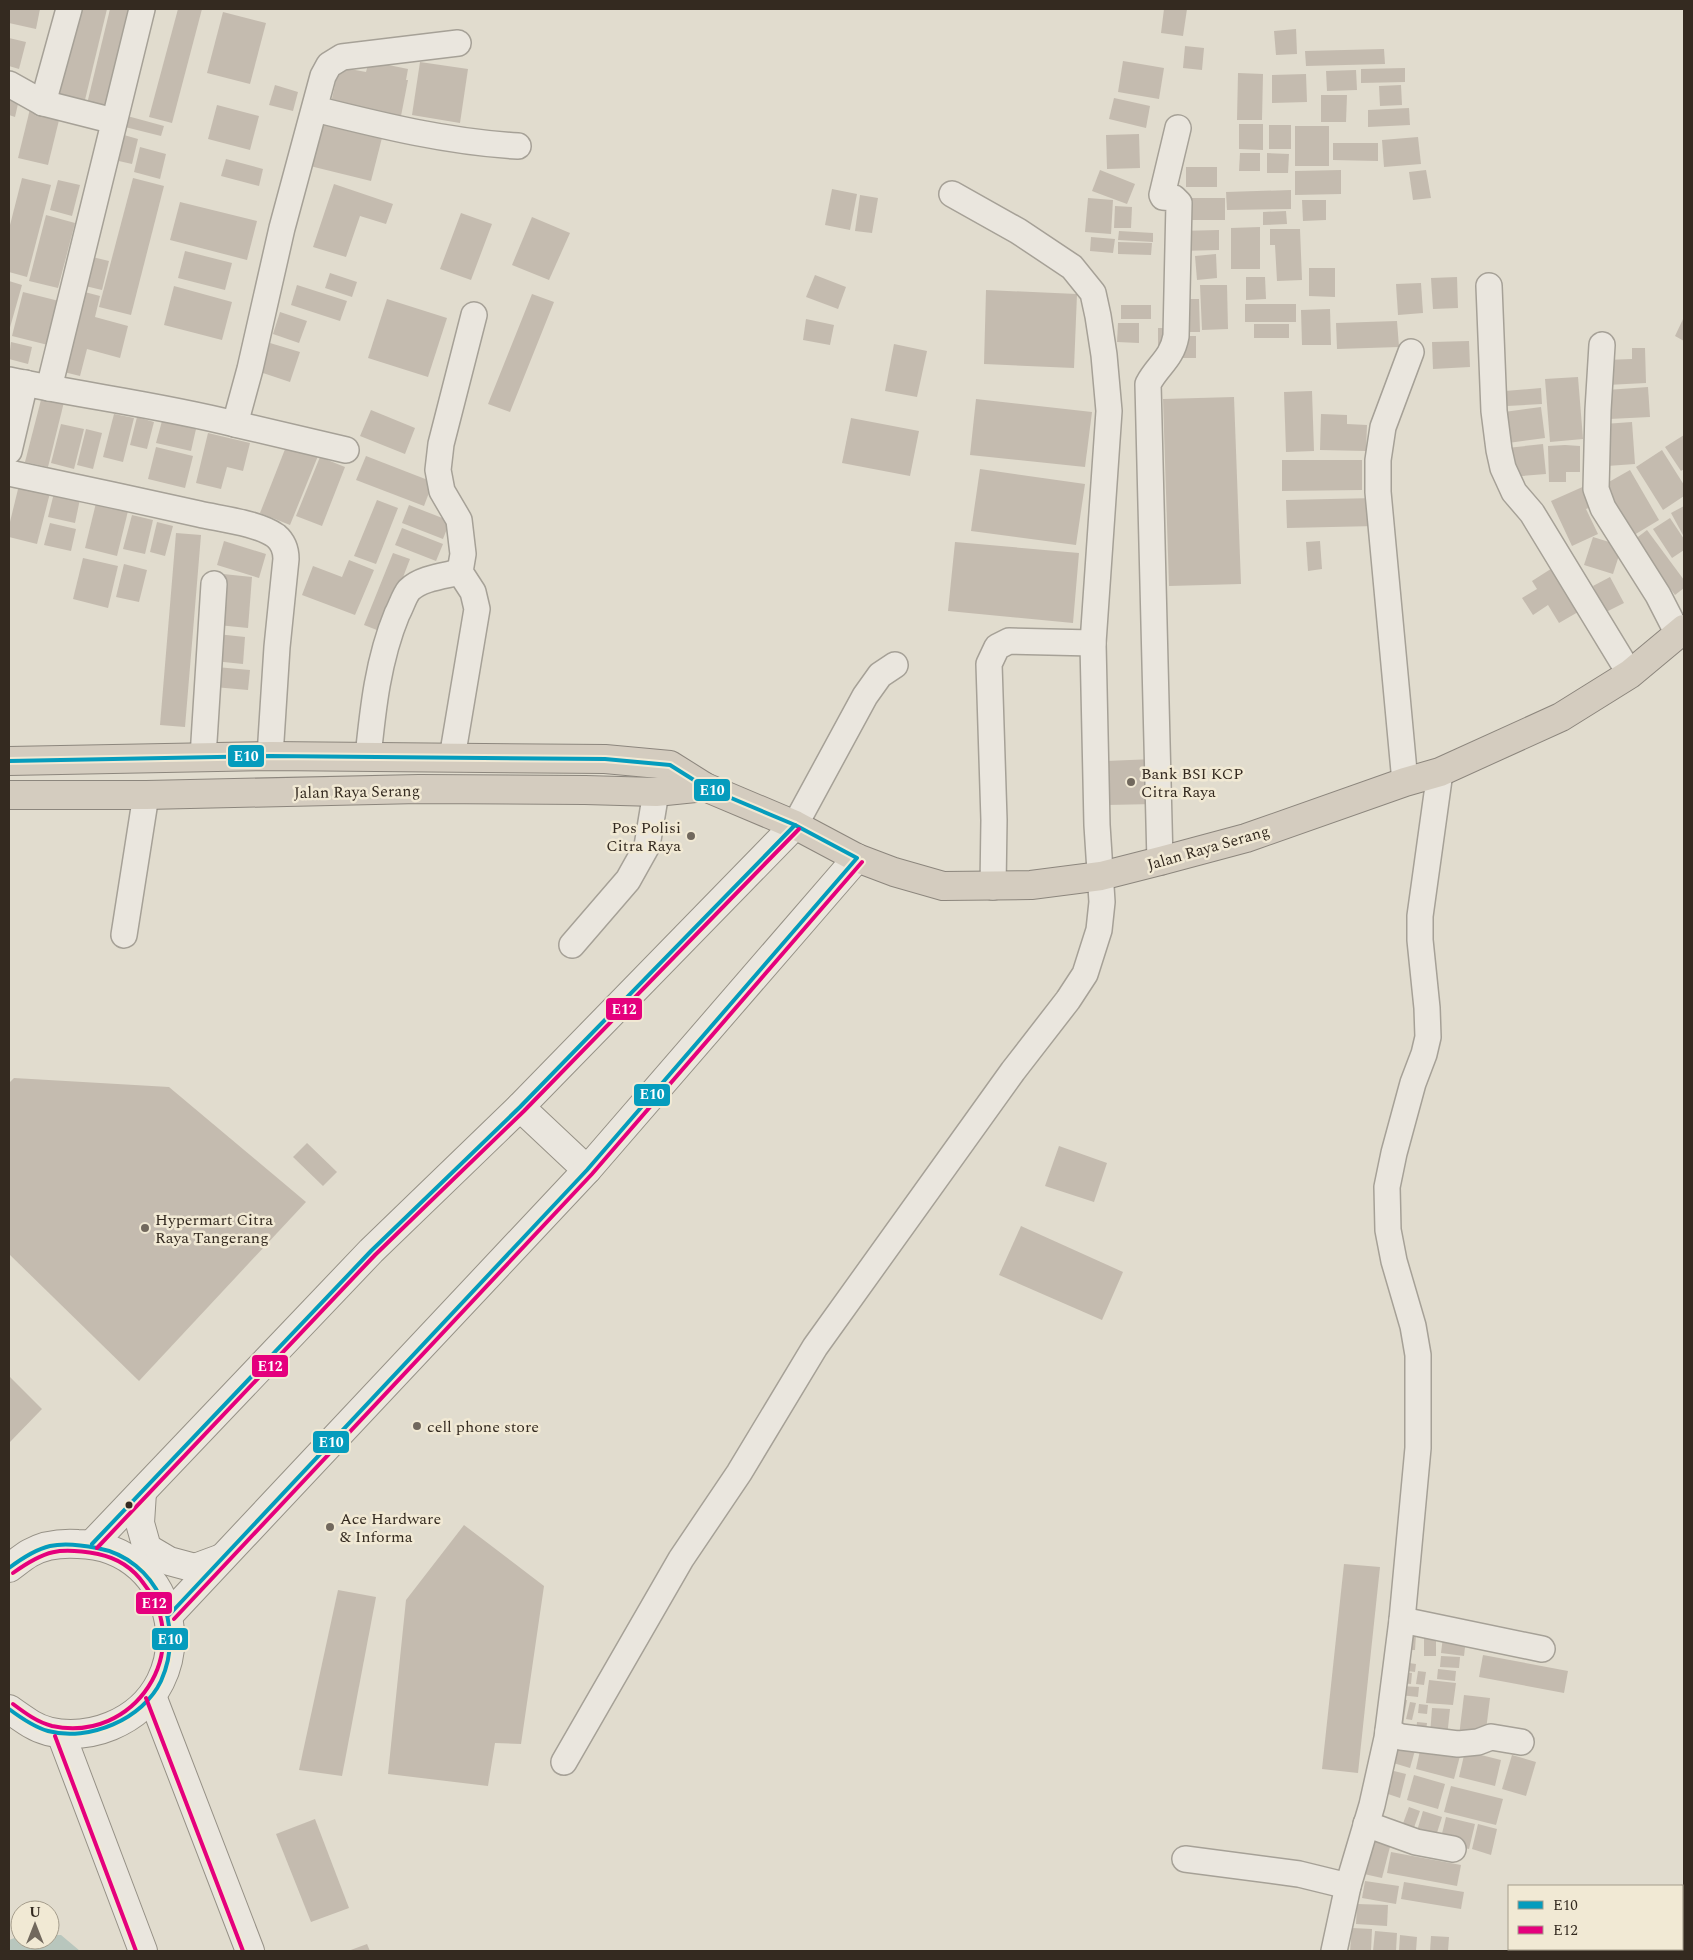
<svg xmlns="http://www.w3.org/2000/svg" width="1693" height="1960" viewBox="0 0 1693 1960" font-family="Spectral,serif">
	<style>
		.water { fill: #b8c6bd }
		.building { fill: #c4bbaf }
		.lines { fill: none; stroke-linecap: round; stroke-linejoin: round }
		.street-casing { stroke: #a6a197; stroke-width: 28 }
		.secondary-casing { stroke: #969186; stroke-width: 30 }
		.highway-casing { stroke: #8c867d; stroke-width: 30 }
		.street { stroke: #eae6de; stroke-width: 25 }
		.secondary { stroke: #eae6de; stroke-width: 28 }
		.highway { stroke: #d4ccbf; stroke-width: 28 }
		.bus-1-casing { stroke: #f1e9d4; stroke-width: 8 }
		.bus-2-casing { stroke: #f1e9d4; stroke-width: 8 }
		.bus-1 { stroke: #059cbd; stroke-width: 4 }
		.bus-2 { stroke: #e5007d; stroke-width: 4 }
		.poi-dot { fill: #71685d; stroke: #f1e9d4; stroke-width: 2 }
		.bus-dot { fill: #342a20; stroke: #f1e9d4; stroke-width: 2 }
		.labels { text-anchor: middle; stroke-width: 5; stroke-linejoin: round; paint-order: stroke }
		.poi-label { font-size: 16px; fill: #342a20; stroke: #f1e9d4; text-anchor: start }
		.street-label { font-size: 16px; fill: #342a20; stroke: #f1e9d4 }
		.line-badge { stroke: #f1e9d4; stroke-width: 2 }
		.badge-label { font-size: 14px; text-anchor: middle; font-weight: bold; fill: #fff }
	</style>
	<rect width="100%" height="100%" fill="#e1dcce"/>
	<!-- water -->
	<path class="water" d="M50,1935h11l19,16h-71v-11l11,-4v4h30z"/>
	<!-- building -->
	<g class="building">
		<path d="M10,9h30l-4,20 -27,-6z"/>
		<path d="M75,9h32l-23,95 -30,-7z"/>
		<path d="M110,9h28l-25,105 -27,-6z"/>
		<path d="M178,9h24l-30,114 -23,-6z"/>
		<path d="M1164,9h23l-4,27 -22,-3z"/>
		<path d="M223,12l43,11 -16,61 -43,-11z"/>
		<path d="M1296,29l1,25 -21,1 -2,-24z"/>
		<path d="M9,38l17,4 -7,27 -10,-3z"/>
		<path d="M1185,46l19,2 -2,22 -19,-2z"/>
		<path d="M1384,49l1,15 -79,2 -1,-15z"/>
		<path d="M369,61l39,8 -2,11h2l-7,36 -70,-13 8,-36 27,5z"/>
		<path d="M1123,61l41,7 -5,31 -41,-7z"/>
		<path d="M420,62l48,7 -8,54 -48,-8z"/>
		<path d="M1405,68v14l-44,1v-14z"/>
		<path d="M1356,70l1,20 -30,1 -1,-20z"/>
		<path d="M1238,73l25,1 -1,46h-25z"/>
		<path d="M1306,74l1,28 -35,1v-28z"/>
		<path d="M275,85l23,7 -5,19 -24,-6z"/>
		<path d="M1401,85l1,20 -22,1 -1,-20z"/>
		<path d="M9,93l11,2 -5,22 -6,-2z"/>
		<path d="M1321,95h26l-1,27h-25z"/>
		<path d="M1114,98l36,8 -4,22 -37,-9z"/>
		<path d="M217,105l42,11 -9,34 -42,-11z"/>
		<path d="M1409,108l1,17 -42,2v-17z"/>
		<path d="M30,109l30,7 -12,49 -30,-7z"/>
		<path d="M120,114l44,12 -3,10 -44,-11z"/>
		<path d="M318,117l65,17 -12,47 -65,-16z"/>
		<path d="M1239,124h24v26l-24,-1z"/>
		<rect x="1269" y="125" width="22" height="24"/>
		<rect x="1295" y="126" width="34" height="40"/>
		<path d="M117,133l21,6 -6,25 -22,-5z"/>
		<path d="M1139,134l1,34 -33,1 -1,-34z"/>
		<path d="M1418,137l3,27 -37,3 -2,-27z"/>
		<path d="M1333,143h45v18l-45,-1z"/>
		<path d="M140,147l26,7 -6,25 -26,-7z"/>
		<path d="M1240,153h20v18h-21z"/>
		<path d="M1267,153l22,1 -1,19h-21z"/>
		<path d="M226,159l37,10 -4,17 -38,-10z"/>
		<rect x="1186" y="167" width="31" height="20"/>
		<path d="M1100,170l35,14 -8,20 -35,-13z"/>
		<path d="M1341,170v24l-46,1v-24z"/>
		<path d="M1426,170l5,28 -18,2 -4,-28z"/>
		<path d="M22,178l29,7 -24,92 -18,-5v-43z"/>
		<path d="M133,178l31,8 -33,129 -32,-8z"/>
		<path d="M58,180l22,5 -8,31 -22,-6z"/>
		<path d="M334,184l59,20 -7,20 -26,-8 -14,41 -33,-10z"/>
		<path d="M832,189l25,5 -7,36 -25,-5z"/>
		<path d="M1291,190v19l-64,1 -1,-18z"/>
		<path d="M860,195l18,3 -6,35 -17,-2z"/>
		<path d="M1088,198l25,2 -2,34 -26,-2z"/>
		<rect x="1184" y="198" width="41" height="22"/>
		<path d="M1302,200h24v20l-23,1z"/>
		<path d="M180,202l77,19 -10,39 -77,-20z"/>
		<path d="M1115,206l17,1 -1,21h-17z"/>
		<path d="M1286,211l1,13 -24,1v-13z"/>
		<path d="M461,213l31,11 -21,56 -31,-11z"/>
		<path d="M46,215l29,8 -17,65 -29,-7z"/>
		<path d="M532,217l38,16 -21,47 -37,-15z"/>
		<path d="M1260,227v42h-29v-41z"/>
		<path d="M1270,229h30l2,51 -25,1 -2,-36h-5z"/>
		<path d="M1219,230v20l-40,1 -1,-20z"/>
		<path d="M1119,231l34,2v9l-35,-2z"/>
		<path d="M1091,237l24,2 -2,14 -23,-2z"/>
		<path d="M1118,242l34,1 -1,12 -33,-1z"/>
		<path d="M185,251l47,12 -7,27 -47,-12z"/>
		<path d="M1216,254l1,24 -20,2 -2,-24z"/>
		<path d="M84,255l25,6 -7,29 -25,-6z"/>
		<path d="M1309,268h26v29l-26,-1z"/>
		<path d="M330,273l27,9 -5,15 -27,-9z"/>
		<path d="M815,275l31,12 -8,22 -32,-12z"/>
		<path d="M1246,277h19l1,22 -20,1z"/>
		<path d="M1457,277l1,31 -25,1 -2,-31z"/>
		<path d="M9,281l13,4 -13,46z"/>
		<path d="M1421,283l2,30 -25,2 -2,-31z"/>
		<path d="M297,285l50,16 -7,20 -49,-16z"/>
		<path d="M1200,285h27l1,44 -26,1z"/>
		<path d="M174,286l58,16 -10,38 -58,-15z"/>
		<path d="M77,290l23,6 -5,21 33,9 -8,32 -33,-9 -7,27 -24,-6z"/>
		<path d="M986,290l91,4 -3,74 -90,-4z"/>
		<path d="M23,292l36,9 -11,44 -36,-9z"/>
		<path d="M532,294l22,8 -44,110 -22,-8z"/>
		<path d="M387,299l60,19 -19,59 -60,-19z"/>
		<path d="M1180,299h19l1,33h-19z"/>
		<rect x="1245" y="304" width="51" height="18"/>
		<rect x="1121" y="305" width="30" height="14"/>
		<path d="M1330,309l1,36h-29l-1,-35z"/>
		<path d="M280,312l27,9 -8,22 -26,-9z"/>
		<path d="M1684,317v24l-9,-5z"/>
		<path d="M806,319l28,6 -4,20 -27,-5z"/>
		<path d="M1397,321l2,26 -62,2 -1,-26z"/>
		<path d="M1118,323h21v20l-22,-1z"/>
		<rect x="1254" y="324" width="35" height="14"/>
		<rect x="1158" y="328" width="12" height="19"/>
		<path d="M1182,336h14v22h-16z"/>
		<path d="M1469,341l1,26 -37,2 -1,-27z"/>
		<path d="M11,342l21,5 -4,17 -19,-5z"/>
		<path d="M270,343l30,9 -10,30 -30,-10z"/>
		<path d="M894,344l33,7 -10,46 -32,-6z"/>
		<path d="M1632,348h13l1,35 -39,2 -2,-25 27,-1z"/>
		<path d="M1578,377l5,62 -33,3 -5,-63z"/>
		<path d="M1648,387l2,30 -41,2 -2,-29z"/>
		<path d="M1541,388l1,16 -35,2 -2,-15z"/>
		<path d="M1312,391l2,60 -28,1 -2,-60z"/>
		<path d="M42,396l22,6 -16,65 -23,-5z"/>
		<path d="M1234,397l7,187 -72,2 -6,-187z"/>
		<path d="M976,399l116,13 -7,55 -115,-12z"/>
		<path d="M1541,407l4,31 -44,6 -4,-31z"/>
		<path d="M371,410l44,18 -10,26 -45,-18z"/>
		<path d="M114,414l20,4 -11,44 -20,-5z"/>
		<path d="M1321,414l26,1v9l20,1 -1,26 -46,-1z"/>
		<path d="M137,417l17,5 -7,27 -17,-4z"/>
		<path d="M851,418l68,13 -9,45 -68,-13z"/>
		<path d="M162,421l34,8 -5,22 -35,-8z"/>
		<path d="M1632,422l3,42 -28,2 -3,-42z"/>
		<path d="M61,424l23,5 -10,40 -23,-6z"/>
		<path d="M86,429l16,4 -9,36 -16,-4z"/>
		<path d="M208,433l42,10 -7,28 -16,-4 -6,22 -25,-6z"/>
		<path d="M1684,435v34l-3,2 -16,-24z"/>
		<path d="M289,439l31,12 -30,74 -30,-12z"/>
		<path d="M1543,444l3,30 -36,3 -3,-29z"/>
		<path d="M1565,445l15,1v26h-14v10h-17l-1,-36z"/>
		<path d="M156,447l37,9 -8,32 -37,-9z"/>
		<path d="M1662,450l22,35v11l-21,14 -27,-43z"/>
		<path d="M366,456l67,26 -9,24 -68,-26z"/>
		<path d="M320,457l25,10 -23,59 -26,-10z"/>
		<path d="M1282,460h80v30l-80,1z"/>
		<path d="M980,469l105,15 -9,61 -105,-14z"/>
		<path d="M1630,470l29,50 -30,18 -29,-51z"/>
		<path d="M19,485l31,8 -13,51 -28,-7v-11z"/>
		<path d="M1587,485l9,20 -10,4 12,25 -26,12 -21,-45z"/>
		<path d="M54,493l26,6 -5,24 -27,-6z"/>
		<path d="M1376,498v28l-89,2 -1,-28z"/>
		<path d="M377,500l21,8 -22,56 -22,-8z"/>
		<path d="M96,503l32,8 -11,45 -32,-8z"/>
		<path d="M409,505l41,16 -7,18 -41,-16z"/>
		<path d="M1684,506v31l-13,-24z"/>
		<path d="M132,515l21,5 -8,34 -22,-5z"/>
		<path d="M1670,518l14,21v11l-12,8 -19,-29z"/>
		<path d="M157,522l16,4 -8,30 -15,-4z"/>
		<path d="M50,523l26,6 -5,22 -27,-6z"/>
		<path d="M402,528l41,16 -7,17 -41,-16z"/>
		<path d="M1647,530l37,50v8l-9,7 -41,-55z"/>
		<path d="M176,533l25,2 -16,192 -25,-2z"/>
		<path d="M1593,537l29,9 -9,28 -29,-9z"/>
		<path d="M224,541l42,13 -7,24 -42,-13z"/>
		<path d="M1320,541l2,28 -14,2 -2,-29z"/>
		<path d="M955,542l124,11 -6,70 -125,-12z"/>
		<path d="M393,553l17,6 -28,73 -18,-7z"/>
		<path d="M83,558l35,8 -10,42 -35,-9z"/>
		<path d="M349,560l25,10 -19,45 -53,-20 11,-29 29,11z"/>
		<path d="M124,564l23,6 -8,32 -23,-5z"/>
		<path d="M1557,565l28,43 -26,15 -11,-18 -15,10 -11,-17 15,-9 -5,-8z"/>
		<path d="M223,574l29,3 -4,51 -30,-3z"/>
		<path d="M1610,577l14,26 -18,9 -13,-26z"/>
		<path d="M217,634l28,3 -2,27 -29,-3z"/>
		<path d="M216,667l34,3 -2,20 -34,-3z"/>
		<path d="M1154,759l1,45 -48,1 -1,-44z"/>
		<path d="M14,1078l155,9 137,115 -167,179 -130,-127v-171z"/>
		<path d="M307,1143l30,29 -14,14 -30,-29z"/>
		<path d="M1059,1146l48,17 -13,39 -49,-16z"/>
		<path d="M1021,1226l102,46 -21,48 -103,-45z"/>
		<path d="M9,1376l33,33 -33,34z"/>
		<path d="M464,1525l80,61 -23,158 -26,-1 -7,43 -100,-12 18,-174z"/>
		<path d="M1344,1564l36,3 -22,206 -36,-4z"/>
		<path d="M338,1590l38,7 -34,179 -43,-6z"/>
		<rect x="1424" y="1633" width="12" height="23"/>
		<path d="M1406,1634h10l-1,16h-10z"/>
		<path d="M1443,1637l23,2 -2,17 -23,-3z"/>
		<path d="M1483,1655l85,16 -4,22 -85,-16z"/>
		<path d="M1441,1656l19,1 -1,11 -19,-1z"/>
		<path d="M1402,1662l14,2 -1,8 -14,-2z"/>
		<path d="M1438,1669l18,2 -1,10 -18,-2z"/>
		<path d="M1418,1671l8,1 -2,13 -8,-1z"/>
		<path d="M1401,1672l11,1 -1,11 -10,-1z"/>
		<path d="M1429,1680l27,3 -3,22 -27,-2z"/>
		<path d="M1400,1686l19,1 -1,10 -18,-2z"/>
		<path d="M1464,1695l26,3 -5,40 -26,-2z"/>
		<path d="M1397,1698l10,2 -4,24 -10,-2z"/>
		<path d="M1410,1702l6,1 -4,17 -6,-1z"/>
		<path d="M1419,1704l9,1 -1,9 -9,-1z"/>
		<path d="M1432,1708l18,1 -3,28 -17,-2z"/>
		<path d="M1417,1722l10,1 -1,10 -10,-1z"/>
		<path d="M1396,1742l20,5 -6,21 -20,-6z"/>
		<path d="M1421,1746l39,10 -6,23 -38,-10z"/>
		<path d="M1465,1751l36,9 -6,26 -36,-9z"/>
		<path d="M1512,1755l24,7 -10,34 -24,-7z"/>
		<path d="M1386,1769l20,5 -6,24 -21,-7z"/>
		<path d="M1414,1775l31,9 -7,25 -31,-9z"/>
		<path d="M1451,1786l52,13 -7,26 -52,-13z"/>
		<path d="M1409,1807l11,4 -8,22 -11,-4z"/>
		<path d="M1423,1811l19,6 -7,22 -19,-5z"/>
		<path d="M1446,1817l29,7 -6,25 -29,-7z"/>
		<path d="M315,1819l34,89 -38,14 -35,-88z"/>
		<path d="M1478,1824l19,5 -6,26 -19,-6z"/>
		<path d="M1373,1839l18,4 -9,35 -18,-4z"/>
		<path d="M1391,1852l70,13 -4,21 -70,-13z"/>
		<path d="M1365,1881l34,5 -3,18 -34,-6z"/>
		<path d="M1404,1882l60,10 -3,17 -60,-10z"/>
		<path d="M1357,1904l31,1 -1,21 -31,-2z"/>
		<path d="M1352,1928l20,1 -1,22h-21z"/>
		<path d="M1375,1931l22,2 -1,18h-23z"/>
		<path d="M1400,1935l17,2 -1,14h-17z"/>
		<path d="M1431,1936l18,1 -1,14h-18z"/>
		<path d="M367,1944l3,7h-22z"/>
	</g>
	<g class="lines">
		<defs>
			<g id="street">
				<path d="M9,84l34,19 71,18"/>
				<path d="M43,103l26,-94"/>
				<path d="M315,109c68,17 133,33 203,37"/>
				<path d="M1489,286l5,125 5,39 4,18 11,24 18,21 98,161"/>
				<path d="M1602,345l-4,65 -2,79 7,19 55,87 20,39"/>
				<path d="M9,380c75,16 151,25 226,44l15,-55 32,-141 41,-152 6,-11 13,-8 116,-14"/>
				<path d="M49,388l93,-379"/>
				<path d="M235,424l111,26"/>
				<path d="M9,451l16,-68"/>
				<path d="M9,473c63,13 127,27 190,41 22,5 59,9 77,22 7,6 10,15 10,23l-9,88 -7,109"/>
				<path d="M203,757l11,-173"/>
				<path d="M368,757c5,-49 10,-97 29,-143 4,-7 7,-18 12,-24 12,-12 35,-14 51,-18"/>
				<path d="M452,758l25,-149 -4,-17 -13,-20 3,-18 -4,-34 -17,-29 -4,-21 3,-26 33,-129"/>
				<path d="M1405,782l-27,-290v-32l5,-33 28,-75"/>
				<path d="M795,825l70,-129 15,-21 15,-10"/>
				<path d="M1160,862l-12,-478c9,-18 24,-25 28,-48l3,-133 -5,-5 -11,-1 -1,-2 16,-67"/>
				<path d="M993,887l1,-67 -5,-156 8,-17 12,-6 84,2"/>
				<path d="M124,935l22,-140"/>
				<path d="M572,945l56,-65 19,-34 9,-54"/>
				<path d="M1402,1620l140,29"/>
				<path d="M1388,1731l13,6 57,7 20,-2 13,-5 30,5"/>
				<path d="M564,1762l117,-203 58,-86 76,-126 198,-276 55,-71 17,-26 14,-44 3,-28 -5,-77 -4,-182 16,-232 -5,-56 -6,-39 -5,-23 -21,-26 -54,-36 -66,-37"/>
				<path d="M1366,1824l50,18 37,7"/>
				<path d="M1185,1859l114,15 49,12"/>
				<path d="M1334,1951l14,-65 24,-81 15,-67 15,-118 16,-172v-93l-5,-29 -19,-65 -6,-31 -1,-43 7,-34 19,-70 11,-29 4,-17 -1,-29 -7,-68v-24l20,-144"/>
			</g>
			<g id="secondary">
				<path d="M520,1107l67,63"/>
				<path d="M142,1492l-2,31 7,25 22,13 26,7 27,-10"/>
				<path d="M92,1544l279,-293 149,-144 275,-282"/>
				<path d="M9,1568c7,-5 14,-11 21,-15 14,-8 32,-10 48,-9 103,2 128,143 33,182 -24,10 -57,12 -80,-2 -8,-5 -15,-10 -22,-15"/>
				<path d="M169,1615l418,-445 270,-312"/>
				<path d="M152,1696l98,255"/>
				<path d="M61,1734l82,217"/>
			</g>
			<g id="highway">
				<path d="M9,761l261,-5 335,3 65,6 35,22 90,38 62,33 37,14 49,14 88,-1 70,-9 63,-16 82,-22 159,-56 35,-10 121,-55 69,-43 54,-45"/>
				<path d="M9,795h137l273,-6 166,1 71,2 49,-5"/>
			</g>
		</defs>
		<!-- street casing -->
		<use href="#street" class="street-casing"/>
		<!-- secondary casing -->
		<use href="#secondary" class="secondary-casing"/>
		<!-- highway casing -->
		<use href="#highway" class="highway-casing"/>
		<!-- street -->
		<use href="#street" class="street"/>
		<!-- secondary -->
		<use href="#secondary" class="secondary"/>
		<!-- highway -->
		<use href="#highway" class="highway"/>
		<defs>
			<g id="bus-1">
				<path d="M9,761l261,-5 335,3 65,6 35,22 90,38 62,33 -270,312 -418,445"/>
				<path d="M92,1544l279,-293 149,-144 275,-282"/>
				<path d="M9,1568c32,-24 48,-28 88,-20 60,11 89,78 64,133 -18,38 -72,61 -113,50 -14,-4 -27,-13 -39,-22"/>
			</g>
			<g id="bus-2">
				<path d="M97,1548l278,-293 149,-144 275,-282"/>
				<path d="M174,1619l418,-445 270,-312"/>
				<path d="M146,1698l97,253"/>
				<path d="M13,1704c12,9 24,18 39,22 82,18 144,-75 92,-142 -11,-16 -27,-26 -46,-30 -39,-7 -53,-4 -85,19"/>
				<path d="M55,1736l81,215"/>
			</g>
		</defs>
		<!-- bus-1 casing -->
		<use href="#bus-1" class="bus-1-casing"/>
		<!-- bus-2 casing -->
		<use href="#bus-2" class="bus-2-casing"/>
		<!-- bus-1 -->
		<use href="#bus-1" class="bus-1"/>
		<!-- bus-2 -->
		<use href="#bus-2" class="bus-2"/>
	</g>
	<!-- markers -->
	<g class="poi-dot">
		<circle cx="1131" cy="782" r="5"/>
		<circle cx="691" cy="836" r="5"/>
		<circle cx="145" cy="1228" r="5"/>
		<circle cx="417" cy="1426" r="5"/>
		<circle cx="330" cy="1527" r="5"/>
	</g>
	<circle class="bus-dot" cx="129" cy="1505" r="4.5"/>
	<g class="labels">
		<!-- poi labels -->
		<g class="poi-label">
			<text x="1141" y="779">Bank BSI KCP<tspan x="1141" dy="18">Citra Raya</tspan></text>
			<text x="681" y="833" text-anchor="end">Pos Polisi<tspan x="681" dy="18">Citra Raya</tspan></text>
			<text x="155" y="1225">Hypermart Citra<tspan x="155" dy="18">Raya Tangerang</tspan></text>
			<text x="427" y="1432">cell phone store</text>
			<text x="340" y="1524">Ace Hardware<tspan x="340" dy="18">&amp; Informa</tspan></text>
		</g>
		<!-- street labels -->
		<g class="street-label">
			<text transform="translate(357 791) rotate(-1)" y="6">Jalan Raya Serang</text>
			<text transform="translate(1208 847) rotate(-16)" y="6">Jalan Raya Serang</text>
		</g>
	</g>
	<g class="line-badge">
		<rect x="227" y="744" width="38" height="24" rx="5" fill="#059cbd"/>
		<rect x="693" y="778" width="38" height="24" rx="5" fill="#059cbd"/>
		<rect x="605" y="997" width="38" height="24" rx="5" fill="#e5007d"/>
		<rect x="633" y="1083" width="38" height="24" rx="5" fill="#059cbd"/>
		<rect x="251" y="1354" width="38" height="24" rx="5" fill="#e5007d"/>
		<rect x="312" y="1430" width="38" height="24" rx="5" fill="#059cbd"/>
		<rect x="135" y="1591" width="38" height="24" rx="5" fill="#e5007d"/>
		<rect x="151" y="1627" width="38" height="24" rx="5" fill="#059cbd"/>
	</g>
	<g class="badge-label">
		<text x="246" y="761">E10</text>
		<text x="712" y="795">E10</text>
		<text x="624" y="1014">E12</text>
		<text x="652" y="1099">E10</text>
		<text x="270" y="1371">E12</text>
		<text x="331" y="1447">E10</text>
		<text x="154" y="1608">E12</text>
		<text x="170" y="1644">E10</text>
	</g>
	<!-- border -->
	<rect width="1693" height="1960" fill="none" stroke="#342a20" stroke-width="20"/>
	<!-- legend -->
	<rect x="1508" y="1885" width="175" height="65" fill="#f1e9d4" stroke="#a59d8c"/>
	<rect x="1518" y="1901" width="25" height="8" fill="#059cbd" stroke="#a59d8c"/>
	<text x="1553" y="1910" font-size="15" fill="#342a20">E10</text>
	<rect x="1518" y="1926" width="25" height="8" fill="#e5007d" stroke="#a59d8c"/>
	<text x="1553" y="1935" font-size="15" fill="#342a20">E12</text>
	<!-- north arrow -->
	<g transform="translate(35 1925)"><circle r="24" fill="#f1e9d4" stroke="#a59d8c"/>
	<path d="M0-4L9 19L0 12L-9 19Z" fill="#71685d"/>
	<text y="-8" font-size="14" font-weight="bold" text-anchor="middle" fill="#342a20">U</text>
	</g>
</svg>
